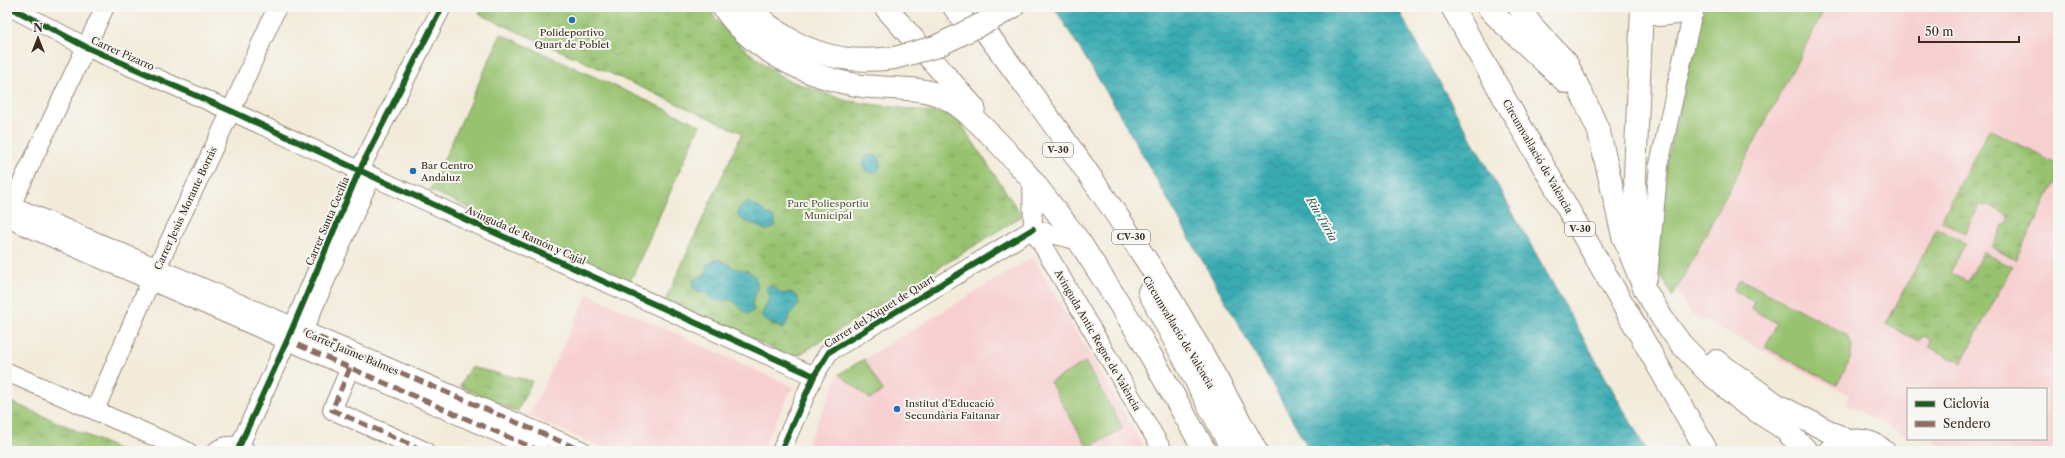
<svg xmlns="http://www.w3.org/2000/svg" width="2065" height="458" viewBox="0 0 2065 458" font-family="'Libre Caslon Text',serif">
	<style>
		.built { fill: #f7cfd0 }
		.green { fill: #98c26f; stroke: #6a7646 }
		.park { fill: url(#park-tufts); stroke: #6a7646 }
		.water { fill: url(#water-waves); stroke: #3a6a68 }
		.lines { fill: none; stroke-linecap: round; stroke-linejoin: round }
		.minor-casing { stroke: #978a7c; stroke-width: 20 }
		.major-casing { stroke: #978a7c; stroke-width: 24 }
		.highway-casing { stroke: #978a7c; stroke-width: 24 }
		.minor { stroke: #fff; stroke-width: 18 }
		.major { stroke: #fff; stroke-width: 22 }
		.highway { stroke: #fff; stroke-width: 22 }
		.major-bridge-casing { stroke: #978a7c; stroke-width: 24; stroke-linecap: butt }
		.major-bridge { stroke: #fff; stroke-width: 22 }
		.quiet { stroke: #8d6e63; stroke-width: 5; stroke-dasharray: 10 5; stroke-linecap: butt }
		.cycleway-casing { stroke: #f6f6f2; stroke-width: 8 }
		.cycleway { stroke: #1b5e20; stroke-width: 6 }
		.poi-dot { fill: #1f6fb2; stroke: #f6f6f2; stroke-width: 1.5 }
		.labels { text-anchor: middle; stroke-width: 4; stroke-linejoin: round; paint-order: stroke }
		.shield { fill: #f6f6f2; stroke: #73675e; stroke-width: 1 }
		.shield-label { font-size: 9px; font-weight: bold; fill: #3b2a1e }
		.poi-label { font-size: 10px; fill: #3b2a1e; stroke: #f6f6f2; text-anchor: start }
		.street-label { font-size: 10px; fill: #3b2a1e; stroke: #f6f6f2 }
		.park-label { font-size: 10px; fill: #575836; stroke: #f6f6f2 }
		.water-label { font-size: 11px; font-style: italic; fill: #3a5e59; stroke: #f6f6f2 }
	</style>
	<defs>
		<pattern id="park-tufts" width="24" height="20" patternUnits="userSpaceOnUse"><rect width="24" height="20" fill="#98c26f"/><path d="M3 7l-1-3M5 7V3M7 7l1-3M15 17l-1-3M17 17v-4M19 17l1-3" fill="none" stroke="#7d9e5b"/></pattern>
		<pattern id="water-waves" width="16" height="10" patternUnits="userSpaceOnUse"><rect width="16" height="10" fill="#39abb2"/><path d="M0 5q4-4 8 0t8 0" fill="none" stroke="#318b90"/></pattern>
	</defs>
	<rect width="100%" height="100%" fill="#f6f6f2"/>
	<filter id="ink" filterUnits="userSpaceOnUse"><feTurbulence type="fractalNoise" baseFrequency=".025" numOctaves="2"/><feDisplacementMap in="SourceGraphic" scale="8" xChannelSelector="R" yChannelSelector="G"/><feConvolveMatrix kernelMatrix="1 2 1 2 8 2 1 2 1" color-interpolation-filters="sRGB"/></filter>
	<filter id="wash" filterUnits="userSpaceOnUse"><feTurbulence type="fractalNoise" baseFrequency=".012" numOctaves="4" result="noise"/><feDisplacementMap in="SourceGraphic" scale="16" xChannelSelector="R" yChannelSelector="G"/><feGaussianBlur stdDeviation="0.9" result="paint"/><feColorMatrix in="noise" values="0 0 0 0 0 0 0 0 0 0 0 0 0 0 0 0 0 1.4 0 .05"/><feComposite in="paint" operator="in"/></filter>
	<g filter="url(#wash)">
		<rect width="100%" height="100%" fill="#f3ebda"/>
		<!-- built -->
		<g class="built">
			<path d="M1826,7h232v444h-104l-23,-12h115v-50h-138v49l-62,-34 3,-9 -161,-83 -11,-22z"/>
			<path d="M1033,257l113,194h-342l35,-77z"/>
			<path d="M588,294l205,93 -32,64h-152l-80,-35z"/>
		</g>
		<!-- green -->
		<g class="green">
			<path d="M1701,7h125l-153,289 -13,-21 -2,-11 9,-100z"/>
			<path d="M501,34l199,91 -70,157 -200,-92z"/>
			<path d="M1740,279l106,55 6,10 -1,13 -14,28 -72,-38 12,-24 -26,-14 3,-7 -20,-12z"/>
			<path d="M864,359l19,32 -13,8 -31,-25z"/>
			<path d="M1085,362l38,66 -35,20 -38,-66z"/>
		</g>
		<!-- park -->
		<g class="park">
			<path d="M483,7h227l4,10 34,35 37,27 62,22 108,14 67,101 -228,142 -129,-57 77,-168 -263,-119z"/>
			<path d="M1989,129l69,36v12l-43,83 -23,-13 11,-22 2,1 5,-9 -23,-13 -2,2 -5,-2 -15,29 -24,-12z"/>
			<path d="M1937,228l29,15 -16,30 18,9 15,-30 29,15 -51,96 -32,-16 2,-6 -4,-4 -5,-1 -4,5 -32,-17z"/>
			<path d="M470,367l62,14 -15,31 -57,-26z"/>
			<path d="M7,400l116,51h-116z"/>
		</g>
		<!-- water -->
		<g class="water">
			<path d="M1054,7h343l250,444h-337l-198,-350z"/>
			<circle cx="872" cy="164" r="9"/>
			<path d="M748,202c4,1 24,14 27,17v7c-9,8 -11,3 -20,-1 -7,-4 -11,-2 -17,-9v-7z"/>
			<path d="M718,259c7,3 13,8 20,10 3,1 7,1 10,2 13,6 10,21 4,31l2,8 -6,4c-7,-3 -8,-9 -14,-12 -6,-3 -15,0 -22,-2l-7,-8h-6l-6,-4v-8l13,-6 1,-10z"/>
			<path d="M768,286h4l11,8 8,-2 7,5 1,7 -9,11 -7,15c-7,-6 -15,-6 -22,-13l9,-22 -4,-5z"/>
		</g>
	</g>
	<g filter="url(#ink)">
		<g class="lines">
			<defs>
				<g id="minor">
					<path d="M10,7l76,40 145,64 238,110 345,155"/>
					<path d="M1642,10l17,7 35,-4"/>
					<path d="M1032,180l1,49"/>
					<path d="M11,205l572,246"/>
					<path d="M7,214l98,-207"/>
					<path d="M7,218l533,233"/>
					<path d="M1033,229l130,222"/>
					<path d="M1033,229l46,12"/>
					<path d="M1648,277l11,-112 35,-158"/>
					<path d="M302,334l69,-158"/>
					<path d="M350,368l-18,42 93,41"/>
					<path d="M7,372l180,79"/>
					<path d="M95,410l56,-130 80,-169 46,-104"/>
					<path d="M239,447l48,-106 72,-170 83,-164"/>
					<path d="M216,451c9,-7 20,-7 30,0"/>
					<path d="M781,451l33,-75 15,-24 204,-123"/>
				</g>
				<g id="major">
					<path d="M723,7c30,45 87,71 139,79 25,3 59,0 82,11 27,13 67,59 88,83"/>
					<path d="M750,7c22,26 58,46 92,51 17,3 35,2 52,0"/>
					<path d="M885,7l89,101"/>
					<path d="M1488,7l12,13 66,62"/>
					<path d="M1519,7l13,19 34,36 21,43 12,27 24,104 22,54 17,28 19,26 27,28 36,31 39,25 24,23"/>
					<path d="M1642,7l-7,168 2,61 6,20"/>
					<path d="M990,20l23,-13"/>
					<path d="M1716,361l61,44 71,36"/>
				</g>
				<g id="highway">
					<path d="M954,7l8,11"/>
					<path d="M1452,7l255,444"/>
					<path d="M988,35c60,80 118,161 171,245 35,56 66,114 97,171"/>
					<path d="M1032,180l47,61 59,92 67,118"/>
					<path d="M1149,292l84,159"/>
					<path d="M1829,451c16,-14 39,-14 55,0"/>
				</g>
			</defs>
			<!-- minor casing -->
			<use href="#minor" class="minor-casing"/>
			<!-- major casing -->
			<use href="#major" class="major-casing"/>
			<!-- highway casing -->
			<use href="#highway" class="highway-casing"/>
			<!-- minor -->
			<use href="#minor" class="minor"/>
			<!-- major -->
			<use href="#major" class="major"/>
			<!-- highway -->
			<use href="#highway" class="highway"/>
			<defs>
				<path id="major-bridge" d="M894,58l41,-11 55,-27"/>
			</defs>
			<!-- major-bridge casing -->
			<use href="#major-bridge" class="major-bridge-casing"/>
			<!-- major-bridge -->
			<use href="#major-bridge" class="major-bridge"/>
			<!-- quiet -->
			<g class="quiet">
				<path d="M304,331l279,120"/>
				<path d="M298,345l242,106"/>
				<path d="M350,368l-18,42 93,41"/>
			</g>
			<defs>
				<g id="cycleway">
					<path d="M10,7l76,40 145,64 238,110 345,155"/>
					<path d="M239,447l48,-106 72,-170 83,-164"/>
					<path d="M781,451l33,-75 15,-24 204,-123"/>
				</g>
			</defs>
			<!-- cycleway casing -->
			<use href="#cycleway" class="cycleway-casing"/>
			<!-- cycleway -->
			<use href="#cycleway" class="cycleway"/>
		</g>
	</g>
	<!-- markers -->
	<g class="poi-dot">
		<circle cx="572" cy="20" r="4"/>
		<circle cx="413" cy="171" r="4"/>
		<circle cx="897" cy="409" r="4"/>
	</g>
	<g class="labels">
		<!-- shield labels -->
		<g class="shield">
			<rect x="1043" y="143" width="30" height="14" rx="3"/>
			<rect x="1565" y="222" width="30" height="14" rx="3"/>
			<rect x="1112" y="230" width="38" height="14" rx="3"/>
		</g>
		<g class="shield-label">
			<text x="1058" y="153">V-30</text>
			<text x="1580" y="232">V-30</text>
			<text x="1131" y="240">CV-30</text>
		</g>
		<!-- poi labels -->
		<g class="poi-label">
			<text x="572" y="36" text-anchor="middle">Polideportivo<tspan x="572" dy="12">Quart de Poblet</tspan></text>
			<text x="421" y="169">Bar Centro<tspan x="421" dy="12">Andaluz</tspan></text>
			<text x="905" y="407">Institut d'Educació<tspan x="905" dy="12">Secundària Faitanar</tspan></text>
		</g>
		<!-- street labels -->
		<g class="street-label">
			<text transform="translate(123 53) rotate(24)" y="4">Carrer Pizarro</text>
			<text transform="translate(1538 156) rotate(60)" y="4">Circumval·lació de València</text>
			<text transform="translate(185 208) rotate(-65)" y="4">Carrer Jesús Morante Borrás</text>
			<text transform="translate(327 221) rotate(-67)" y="4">Carrer Santa Cecília</text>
			<text transform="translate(526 235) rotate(24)" y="4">Avinguda de Ramón y Cajal</text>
			<text transform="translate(879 311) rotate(-32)" y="4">Carrer del Xiquet de Quart</text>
			<text transform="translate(1179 332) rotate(59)" y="4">Circumval·lació de València</text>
			<text transform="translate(1098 340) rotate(60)" y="4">Avinguda Antic Regne de València</text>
			<text transform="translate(352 352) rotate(23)" y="4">Carrer Jaume Balmes</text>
		</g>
		<!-- park labels -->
		<g class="park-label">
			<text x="828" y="207">Parc Poliesportiu<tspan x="828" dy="12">Municipal</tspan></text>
		</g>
		<!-- water labels -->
		<g class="water-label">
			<text transform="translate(1322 219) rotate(60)" y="4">Riu Túria</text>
		</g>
	</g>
	<!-- margin -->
	<rect width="2065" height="458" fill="none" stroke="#f6f6f2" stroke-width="24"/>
	<!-- legend -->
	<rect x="1907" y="388" width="140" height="52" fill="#f6f6f2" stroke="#aba49d"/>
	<rect x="1915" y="401" width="20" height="6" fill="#1b5e20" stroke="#aba49d"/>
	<text x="1943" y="408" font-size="12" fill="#3b2a1e">Ciclovía</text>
	<rect x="1915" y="421" width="20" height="6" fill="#8d6e63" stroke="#aba49d"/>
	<text x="1943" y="428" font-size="12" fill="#3b2a1e">Sendero</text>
	<!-- north arrow -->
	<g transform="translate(38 38)" stroke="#f6f6f2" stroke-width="3" paint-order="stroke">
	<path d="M0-3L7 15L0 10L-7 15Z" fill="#3b2a1e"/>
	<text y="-6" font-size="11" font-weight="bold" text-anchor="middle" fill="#3b2a1e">N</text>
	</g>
	<!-- scale -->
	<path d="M1919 36v6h100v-6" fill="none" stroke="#3b2a1e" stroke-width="2"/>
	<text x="1925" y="36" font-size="12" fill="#3b2a1e" stroke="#f6f6f2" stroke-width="3" paint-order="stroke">50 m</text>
</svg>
